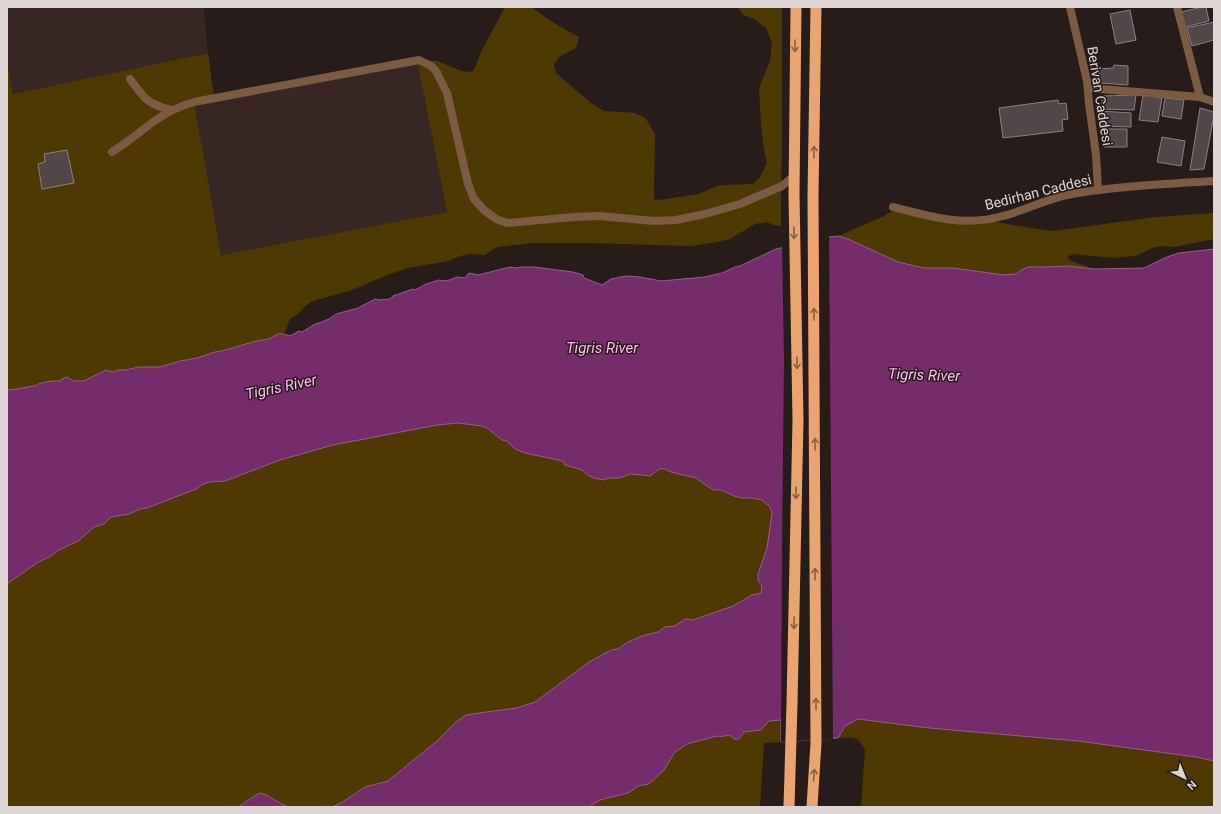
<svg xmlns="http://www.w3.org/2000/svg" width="1221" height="814" viewBox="0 0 1221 814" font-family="Roboto,sans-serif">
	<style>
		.built { fill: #372623 }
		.green { fill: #4f3903 }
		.water { fill: #752c6b; stroke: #945f8b }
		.pier { fill: #271c1a }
		.building { fill: #524649; stroke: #8c7f82 }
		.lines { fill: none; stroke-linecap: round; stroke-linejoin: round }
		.minor { stroke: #7d5a42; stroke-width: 8 }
		.tertiary { stroke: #7d5a42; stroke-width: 8 }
		.trunk { stroke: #eaa470; stroke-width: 11 }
		.oneway { stroke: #886045 }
		.labels { text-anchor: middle; stroke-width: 3; stroke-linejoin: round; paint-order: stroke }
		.street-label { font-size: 14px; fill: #ded6d5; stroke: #271c1a }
		.water-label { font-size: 15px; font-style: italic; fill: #fdbff1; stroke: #271c1a }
	</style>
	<rect width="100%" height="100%" fill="#271c1a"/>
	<!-- built -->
	<g class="built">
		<path d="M7,7h197l4,46 -195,41 -6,-33z"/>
		<path d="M417,60l30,152 -227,43 -26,-153z"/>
	</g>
	<!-- green -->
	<g class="green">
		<path d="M505,7h27l17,13 30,17 -3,11 -17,9 -5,7 2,9 35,30 13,8 20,1 10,1 12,5 9,16 -1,65 5,1 40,-6 18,-8 9,-1 27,-1 7,-7 7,-14 -3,-13 -3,-24 -2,-38 11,-27 2,-18 -6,-15 -12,-9 -10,-4 -7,-8h45v140l-1,48v31l-8,-1 -6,-3 -12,2 -25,15 -12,3 -27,4 -104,-3h-55l-34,4 -5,2 -8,6 -16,-1 -9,2 -12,5 -11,2 -30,5 -22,8 -33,14 -39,11 -8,5 -7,8 -8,5 -6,15h-6l-9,5 -13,2 -34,10 -7,1 -18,6 -17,3 -20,6 -27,1 -8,2h-7l-5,2 -7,-2 -22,11h-10l-4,-3 -9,3 -21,2 -6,3 -27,5v-330l6,33 195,-41 6,44 -20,5 27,153 226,-43 -30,-152 20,1 24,10 11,1 3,-4 6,-16z"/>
		<path d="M898,208l30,8 58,4 38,7 29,4 103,-14 58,-4v26l-40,8 -10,-1 -9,1 -20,9 -22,2 -38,-4 -7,2 1,4 25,9 -25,-3 -41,1 -7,3 -5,4 -12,1 -51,-7h-29l-26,-6 -50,-23 -10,-3 46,-20z"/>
		<path d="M458,423c7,1 22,2 28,5 8,4 12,11 21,13l32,15 24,5 10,7 9,2 6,5 16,5 5,-2h10l12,-4 19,2c4,-3 7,-8 13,-7 3,0 5,2 8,3 8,2 17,2 24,5 7,3 11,10 18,12 3,2 6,1 9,2 5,1 9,4 14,6 12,4 25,-3 34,10 6,10 -8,60 -12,73l4,6v7l-10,2 -19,11 -40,14 -8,-1 -10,7 -10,1 -7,5 -13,3 -17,7 -10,7 -7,1 -22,12 -54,40 -18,6 -31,4 -38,18 -10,10 -50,41 -23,6 -24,16 -9,4h-44l-8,-3 -11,-9h-13l-18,12h-231v-223l30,-21 14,-7 8,-6 7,-3 28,-20 10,-3 7,-7 18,-3 11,-5 7,-1 49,-19 7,-5 7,-2 15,-1 55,-21 53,-15 104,-20z"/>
		<path d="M858,719l71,9 149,13 118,16 18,4v46h-353l4,-57c-7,-15 -12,-12 -27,-12l7,-12z"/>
		<path d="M781,720v22l-17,1 -4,64h-171l11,-7 30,-8 8,-6 11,-2 15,-14 10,-17 4,-3 9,-6 30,-8 4,1 8,-2 12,3 3,-6 17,-2 8,-9z"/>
	</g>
	<!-- water -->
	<g class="water">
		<path d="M838,236l10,3 50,23 26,6h29l51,7 12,-1 5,-4 7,-3h12l29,-1 25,3 50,-1 23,-11 12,-4 35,-4v512l-18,-4 -118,-16 -149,-13 -71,-9 -13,7 -7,12 -57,4v-22l-12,1 -8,9 -17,2c-3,4 -3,8 -10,7 -6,-7 -8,-1 -17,-3l-30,8 -9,6 -4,3 -10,17 -15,14 -11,2 -8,6 -6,2 -24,6 -11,7h-257l9,-4 24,-16 23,-6 50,-41 18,-18 10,-7 20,-3 31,-4 18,-6 54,-40 22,-12 7,-1 10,-7 17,-7 13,-3 7,-5 10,-1 10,-7 8,1 40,-14 19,-11 9,-2 1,-7 -4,-6v-6l9,-26 5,-35 -2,-6 -8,-7 -10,-2h-10l-8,-2 -6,-3 -7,-3h-7l-7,-4 -11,-8 -25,-6 -6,-3h-6l-9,7 -19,-2 -12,4h-10l-5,2 -10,-2 -6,-3 -6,-5 -17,-5 -2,-4 -38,-8 -10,-4 -8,-8 -5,-1 -15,-12 -5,-2 -24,-3 -21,2 -104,20 -53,15 -55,21 -15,1 -7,2 -7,5 -49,19 -7,1 -11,5 -18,3 -7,7 -10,3 -16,14 -19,9 -8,6 -14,7 -30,21v-193l1,-1c9,0 17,-3 25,-4 3,0 6,-3 9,-3 6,-2 12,-2 19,-2l1,-2 5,-2 7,4h10l22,-11 7,2 5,-2h7l14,-3h21l20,-6 17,-3 18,-6 7,-1 34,-10 13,-2 9,-5h6l6,2 9,-5 3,1 13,-8 4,-1 10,-4 7,-5 22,-6 17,-9 5,1 10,-1 3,-3 20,-7 2,1 11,-6 13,-4 4,1 7,-1 7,-3 8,1 4,-5 9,2 32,-8 7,1 4,-1h13l39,5 10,3 1,3 18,7 9,-6 15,-3 14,1 21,4 44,-4 17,-4 13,-6 5,-1 36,-17 53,-12z"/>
		<path d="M261,793c10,3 17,10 27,14h-50l18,-12z"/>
	</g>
	<!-- pier -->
	<path class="pier" d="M829,235l4,504 -52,3 1,-193 2,-189 -2,-115z"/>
	<!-- building -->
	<g class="building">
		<path d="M1202,7h4l3,14 -24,6 -4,-15z"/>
		<path d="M1130,10l6,30 -20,4 -6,-30z"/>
		<path d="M1214,22v18l-22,6 -5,-18z"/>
		<path d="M1114,65l14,1v19l-28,-2 -1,-14 14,-1z"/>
		<path d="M1136,95l-2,15 -32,-1v-13z"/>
		<path d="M1143,95l19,3 -4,24 -19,-2z"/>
		<path d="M1165,98l19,2 -3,19 -19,-3z"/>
		<path d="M1058,100l1,4 7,-1 2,16 -6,1 1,11 -60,7 -4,-30z"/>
		<path d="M1200,108l14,4v3l-10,54 -14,1z"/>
		<path d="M1100,111l31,2v14l-32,-1z"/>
		<path d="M1105,129h22v18h-23z"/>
		<path d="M1162,137l23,4 -4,25 -24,-4z"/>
		<path d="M67,150l7,33 -32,6 -4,-25 7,-2 -1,-8z"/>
	</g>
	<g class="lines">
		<!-- minor -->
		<g class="minor">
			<path d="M1177,7l23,90"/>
			<path d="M130,79c14,19 17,25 41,31"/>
			<path d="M1088,88l112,9 14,5"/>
			<path d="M112,152c29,-18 46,-40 82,-50l225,-42 12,6 5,5 11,22 21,91 6,15 10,11 12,9 11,4 67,-6 25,-1 55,5 22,-1 29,-6 35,-10 42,-18 12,-10"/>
		</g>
		<!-- tertiary -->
		<g class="tertiary">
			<path d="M1070,7l17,74 2,23 7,51 2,34"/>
			<path d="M893,207c37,10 72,20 110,9 24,-6 45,-18 69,-22 47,-8 95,-10 142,-13"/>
		</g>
		<!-- trunk -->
		<g class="trunk">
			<path d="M789,807l3,-103 6,-284 -4,-226 2,-187"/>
			<path d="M812,807l4,-64 -3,-548 3,-188"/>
		</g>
	</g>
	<!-- one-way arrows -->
	<defs><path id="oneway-shaft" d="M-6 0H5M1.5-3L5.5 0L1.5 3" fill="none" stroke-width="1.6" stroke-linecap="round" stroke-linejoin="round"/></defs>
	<g class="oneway">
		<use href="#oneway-shaft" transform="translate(795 46) rotate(91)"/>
		<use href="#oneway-shaft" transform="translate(814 152) rotate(-89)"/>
		<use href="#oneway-shaft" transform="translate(794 233) rotate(89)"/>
		<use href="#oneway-shaft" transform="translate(814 314) rotate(-90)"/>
		<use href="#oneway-shaft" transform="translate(797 363) rotate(89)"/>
		<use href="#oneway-shaft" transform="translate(815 444) rotate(-90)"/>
		<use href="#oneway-shaft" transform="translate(796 493) rotate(91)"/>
		<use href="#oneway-shaft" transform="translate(815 574) rotate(-90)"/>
		<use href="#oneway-shaft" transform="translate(794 623) rotate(91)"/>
		<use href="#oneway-shaft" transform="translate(816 704) rotate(-90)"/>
		<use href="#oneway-shaft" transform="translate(814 775) rotate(-86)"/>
	</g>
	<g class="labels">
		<!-- street labels -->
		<g class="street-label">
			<text transform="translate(1100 96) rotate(81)" y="5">Berivan Caddesi</text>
			<text transform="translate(1038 192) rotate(-14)" y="5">Bedirhan Caddesi</text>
		</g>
		<!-- water labels -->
		<g class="water-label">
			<text x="602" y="353">Tigris River</text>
			<text transform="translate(924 375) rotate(2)" y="5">Tigris River</text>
			<text transform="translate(281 387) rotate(-12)" y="5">Tigris River</text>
		</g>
	</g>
	<!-- border -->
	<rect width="1221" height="814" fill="none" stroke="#ded6d5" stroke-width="16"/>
	<!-- north arrow -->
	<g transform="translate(1185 778) rotate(137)" stroke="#271c1a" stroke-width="3" paint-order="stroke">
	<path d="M0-3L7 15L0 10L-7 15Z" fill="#ded6d5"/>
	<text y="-6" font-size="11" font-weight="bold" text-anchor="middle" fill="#ded6d5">N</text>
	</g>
</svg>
